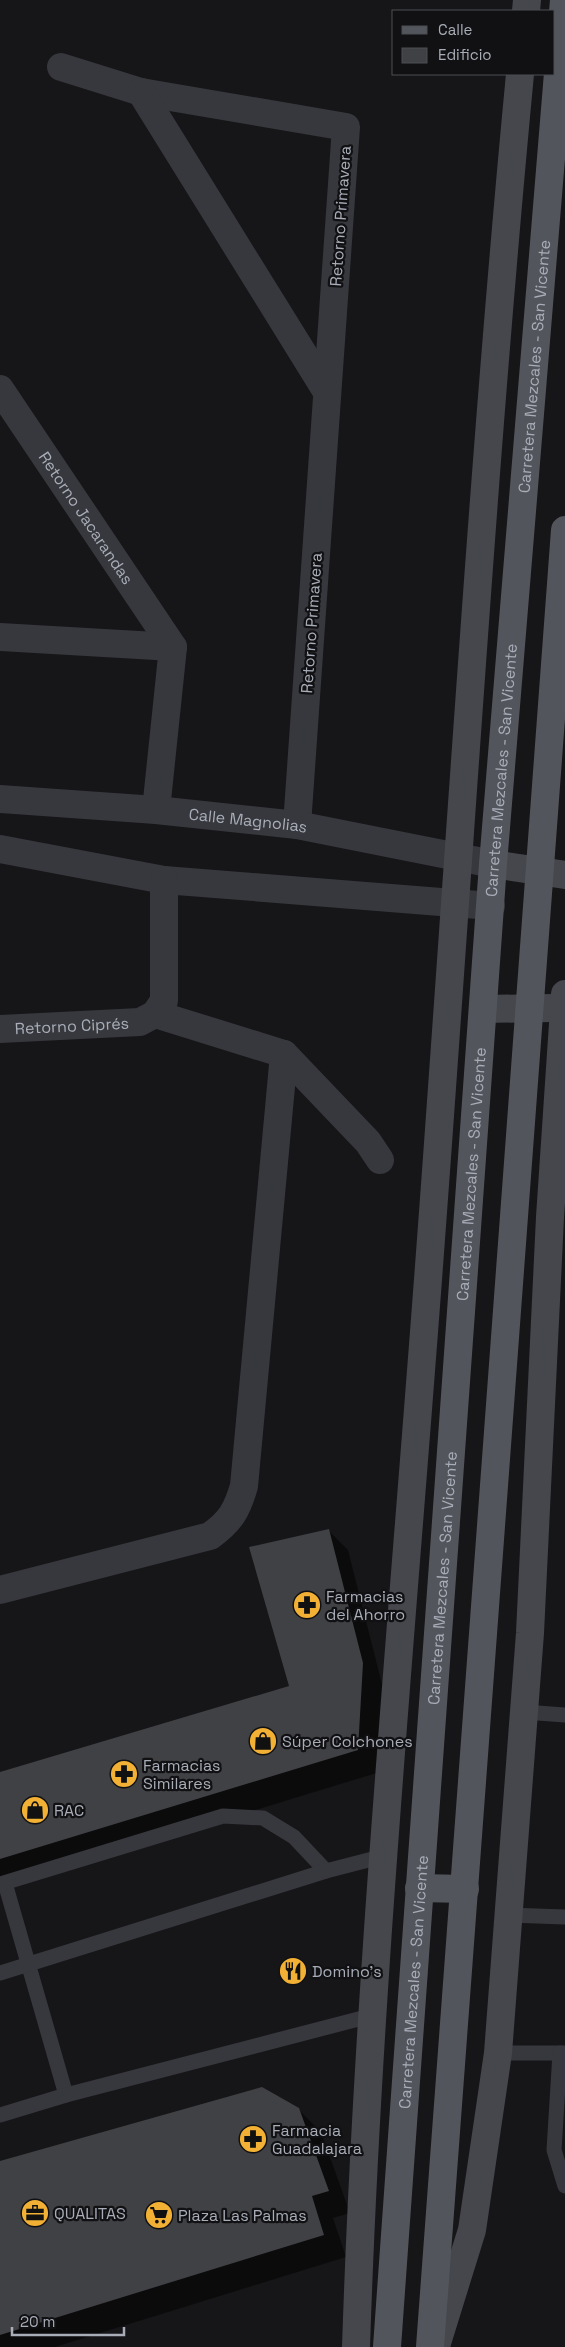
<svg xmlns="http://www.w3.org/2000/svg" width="565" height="2347" viewBox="0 0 565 2347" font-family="'Space Grotesk',sans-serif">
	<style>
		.shadow { fill: #0007 }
		.building { fill: #404145 }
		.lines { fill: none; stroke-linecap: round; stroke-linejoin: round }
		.lane { stroke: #37383d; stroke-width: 15 }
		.street { stroke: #37383d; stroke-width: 28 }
		.secondary { stroke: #45474d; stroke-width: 28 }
		.primary { stroke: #53555c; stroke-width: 28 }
		.labels { text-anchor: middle; stroke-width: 4.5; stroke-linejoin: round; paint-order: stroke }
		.street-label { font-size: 16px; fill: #a8adb8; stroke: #111113 }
		.poi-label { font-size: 16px; fill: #a8adb8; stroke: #111113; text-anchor: start }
	</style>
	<rect width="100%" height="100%" fill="#161618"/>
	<!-- shadow -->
	<g class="shadow">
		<path d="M329,1531l19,19 34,134 3,2 -5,86 -380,116v-114l290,-88z"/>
		<path d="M298,2109l23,23 29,81 -17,5 13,39 -291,90h-55v-184z"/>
	</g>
	<!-- building -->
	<g class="building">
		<path d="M329,1529l34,134 -5,87 -358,109v-87l289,-86 -40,-139z"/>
		<path d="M262,2087l37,21 30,83 -17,5 12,39 -324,100v-174z"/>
	</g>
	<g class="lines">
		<!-- lane -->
		<g class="lane">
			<path d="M524,1712l41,3"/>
			<path d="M5,1883l61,212"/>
			<path d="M0,1884l223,-68 40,2 31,19 32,34"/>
			<path d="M508,1915l57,2"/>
			<path d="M0,1973l326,-102 58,-15"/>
			<path d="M498,2053h67"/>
			<path d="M560,2053l-6,97 11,36"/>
			<path d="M0,2115l66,-20 308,-80"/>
		</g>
		<!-- street -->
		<g class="street">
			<path d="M61,67l80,25 205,35 -49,698"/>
			<path d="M141,92l186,300"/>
			<path id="s1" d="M0,389l173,258 -17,163"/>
			<path d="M0,637l173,10"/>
			<path id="s2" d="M0,799l156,11 141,15 196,39"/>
			<path d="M0,849l164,31 327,26"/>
			<path d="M155,1014l129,40 84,88 12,18"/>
			<path id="s3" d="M0,1029l140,-7 15,-8 9,-13v-121"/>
			<path d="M0,1590l210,-54c21,-15 27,-26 34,-50l40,-432"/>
		</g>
		<!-- secondary -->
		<g class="secondary">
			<path d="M526,11l1,-11"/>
			<path d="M493,864l72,11"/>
			<path d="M483,1009l71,-1"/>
			<path d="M436,2346l36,-116 26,-177 32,-420 20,-416 15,-223"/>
			<path d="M356,2347c12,-370 48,-739 75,-1108 29,-389 52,-778 89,-1165"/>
		</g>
		<!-- primary -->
		<g class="primary">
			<path d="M419,1888l46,1"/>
			<path id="s4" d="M387,2347l106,-1483 71,-864"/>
			<path d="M430,2347l135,-1817"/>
		</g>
	</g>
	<!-- icons -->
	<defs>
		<symbol id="pharmacy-disc" viewBox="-11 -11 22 22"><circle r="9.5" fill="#f2b134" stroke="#111113"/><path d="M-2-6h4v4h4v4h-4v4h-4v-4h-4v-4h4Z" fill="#111"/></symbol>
		<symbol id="shop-disc" viewBox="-11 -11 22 22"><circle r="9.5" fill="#f2b134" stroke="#111113"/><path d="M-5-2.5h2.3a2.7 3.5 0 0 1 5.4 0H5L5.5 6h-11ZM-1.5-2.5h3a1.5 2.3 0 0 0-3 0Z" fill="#111"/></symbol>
		<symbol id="restaurant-disc" viewBox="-11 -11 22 22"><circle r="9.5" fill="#f2b134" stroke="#111113"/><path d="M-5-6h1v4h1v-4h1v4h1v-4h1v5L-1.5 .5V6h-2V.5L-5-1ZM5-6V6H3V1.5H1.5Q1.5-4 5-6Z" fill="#111"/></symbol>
		<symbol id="office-disc" viewBox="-11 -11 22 22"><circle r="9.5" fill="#f2b134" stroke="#111113"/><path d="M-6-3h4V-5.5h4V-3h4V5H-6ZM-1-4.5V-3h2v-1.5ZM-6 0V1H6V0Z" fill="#111"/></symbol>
		<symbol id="supermarket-disc" viewBox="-11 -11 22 22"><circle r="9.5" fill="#f2b134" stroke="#111113"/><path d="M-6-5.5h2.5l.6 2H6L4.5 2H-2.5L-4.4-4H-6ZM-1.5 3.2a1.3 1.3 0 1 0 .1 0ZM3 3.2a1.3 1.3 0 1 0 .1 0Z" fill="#111"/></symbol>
	</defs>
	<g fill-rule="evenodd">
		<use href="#pharmacy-disc" x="291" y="1589" width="32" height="32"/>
		<use href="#shop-disc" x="247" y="1725" width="32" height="32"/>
		<use href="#pharmacy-disc" x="108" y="1758" width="32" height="32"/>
		<use href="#shop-disc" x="19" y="1794" width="32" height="32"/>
		<use href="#restaurant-disc" x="277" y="1955" width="32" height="32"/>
		<use href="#pharmacy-disc" x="237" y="2123" width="32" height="32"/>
		<use href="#office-disc" x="19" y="2197" width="32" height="32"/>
		<use href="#supermarket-disc" x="143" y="2199" width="32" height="32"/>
	</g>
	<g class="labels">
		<!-- street labels -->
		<g class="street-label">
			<text transform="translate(340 216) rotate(-86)" y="6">Retorno Primavera</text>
			<text dy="6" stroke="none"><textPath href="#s4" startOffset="1986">Carretera Mezcales - San Vicente</textPath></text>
			<text dy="6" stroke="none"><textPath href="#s1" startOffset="155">Retorno Jacarandas</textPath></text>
			<text transform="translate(311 623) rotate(-86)" y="6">Retorno Primavera</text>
			<text dy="6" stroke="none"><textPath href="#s4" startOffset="1581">Carretera Mezcales - San Vicente</textPath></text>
			<text dy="6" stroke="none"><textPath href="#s2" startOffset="249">Calle Magnolias</textPath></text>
			<text dy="6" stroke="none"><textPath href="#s3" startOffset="72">Retorno Ciprés</textPath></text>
			<text dy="6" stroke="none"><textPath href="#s4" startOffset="1176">Carretera Mezcales - San Vicente</textPath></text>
			<text dy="6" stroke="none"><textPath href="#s4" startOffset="771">Carretera Mezcales - San Vicente</textPath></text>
			<text dy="6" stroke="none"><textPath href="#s4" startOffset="366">Carretera Mezcales - San Vicente</textPath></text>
		</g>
		<!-- poi labels -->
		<g class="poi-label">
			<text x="326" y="1602">Farmacias<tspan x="326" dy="18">del Ahorro</tspan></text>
			<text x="282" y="1747">Súper Colchones</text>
			<text x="143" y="1771">Farmacias<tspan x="143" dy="18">Similares</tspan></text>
			<text x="54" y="1816">RAC</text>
			<text x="312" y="1977">Domino's</text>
			<text x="272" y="2136">Farmacia<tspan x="272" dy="18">Guadalajara</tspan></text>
			<text x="54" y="2219">QUALITAS</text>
			<text x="178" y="2221">Plaza Las Palmas</text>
		</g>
	</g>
	<!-- legend -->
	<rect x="392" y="10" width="162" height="65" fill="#111113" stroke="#4d4f55"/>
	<rect x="402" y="26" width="25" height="8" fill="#53555c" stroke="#4d4f55"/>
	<text x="438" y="35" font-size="15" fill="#a8adb8">Calle</text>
	<rect x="402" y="48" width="25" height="15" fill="#404145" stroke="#4d4f55"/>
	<text x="438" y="60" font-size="15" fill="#a8adb8">Edificio</text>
	<!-- scale -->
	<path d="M12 2327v8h112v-8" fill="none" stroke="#a8adb8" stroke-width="2.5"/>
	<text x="20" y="2327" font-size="15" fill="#a8adb8" stroke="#111113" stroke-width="4" paint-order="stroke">20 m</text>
</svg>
